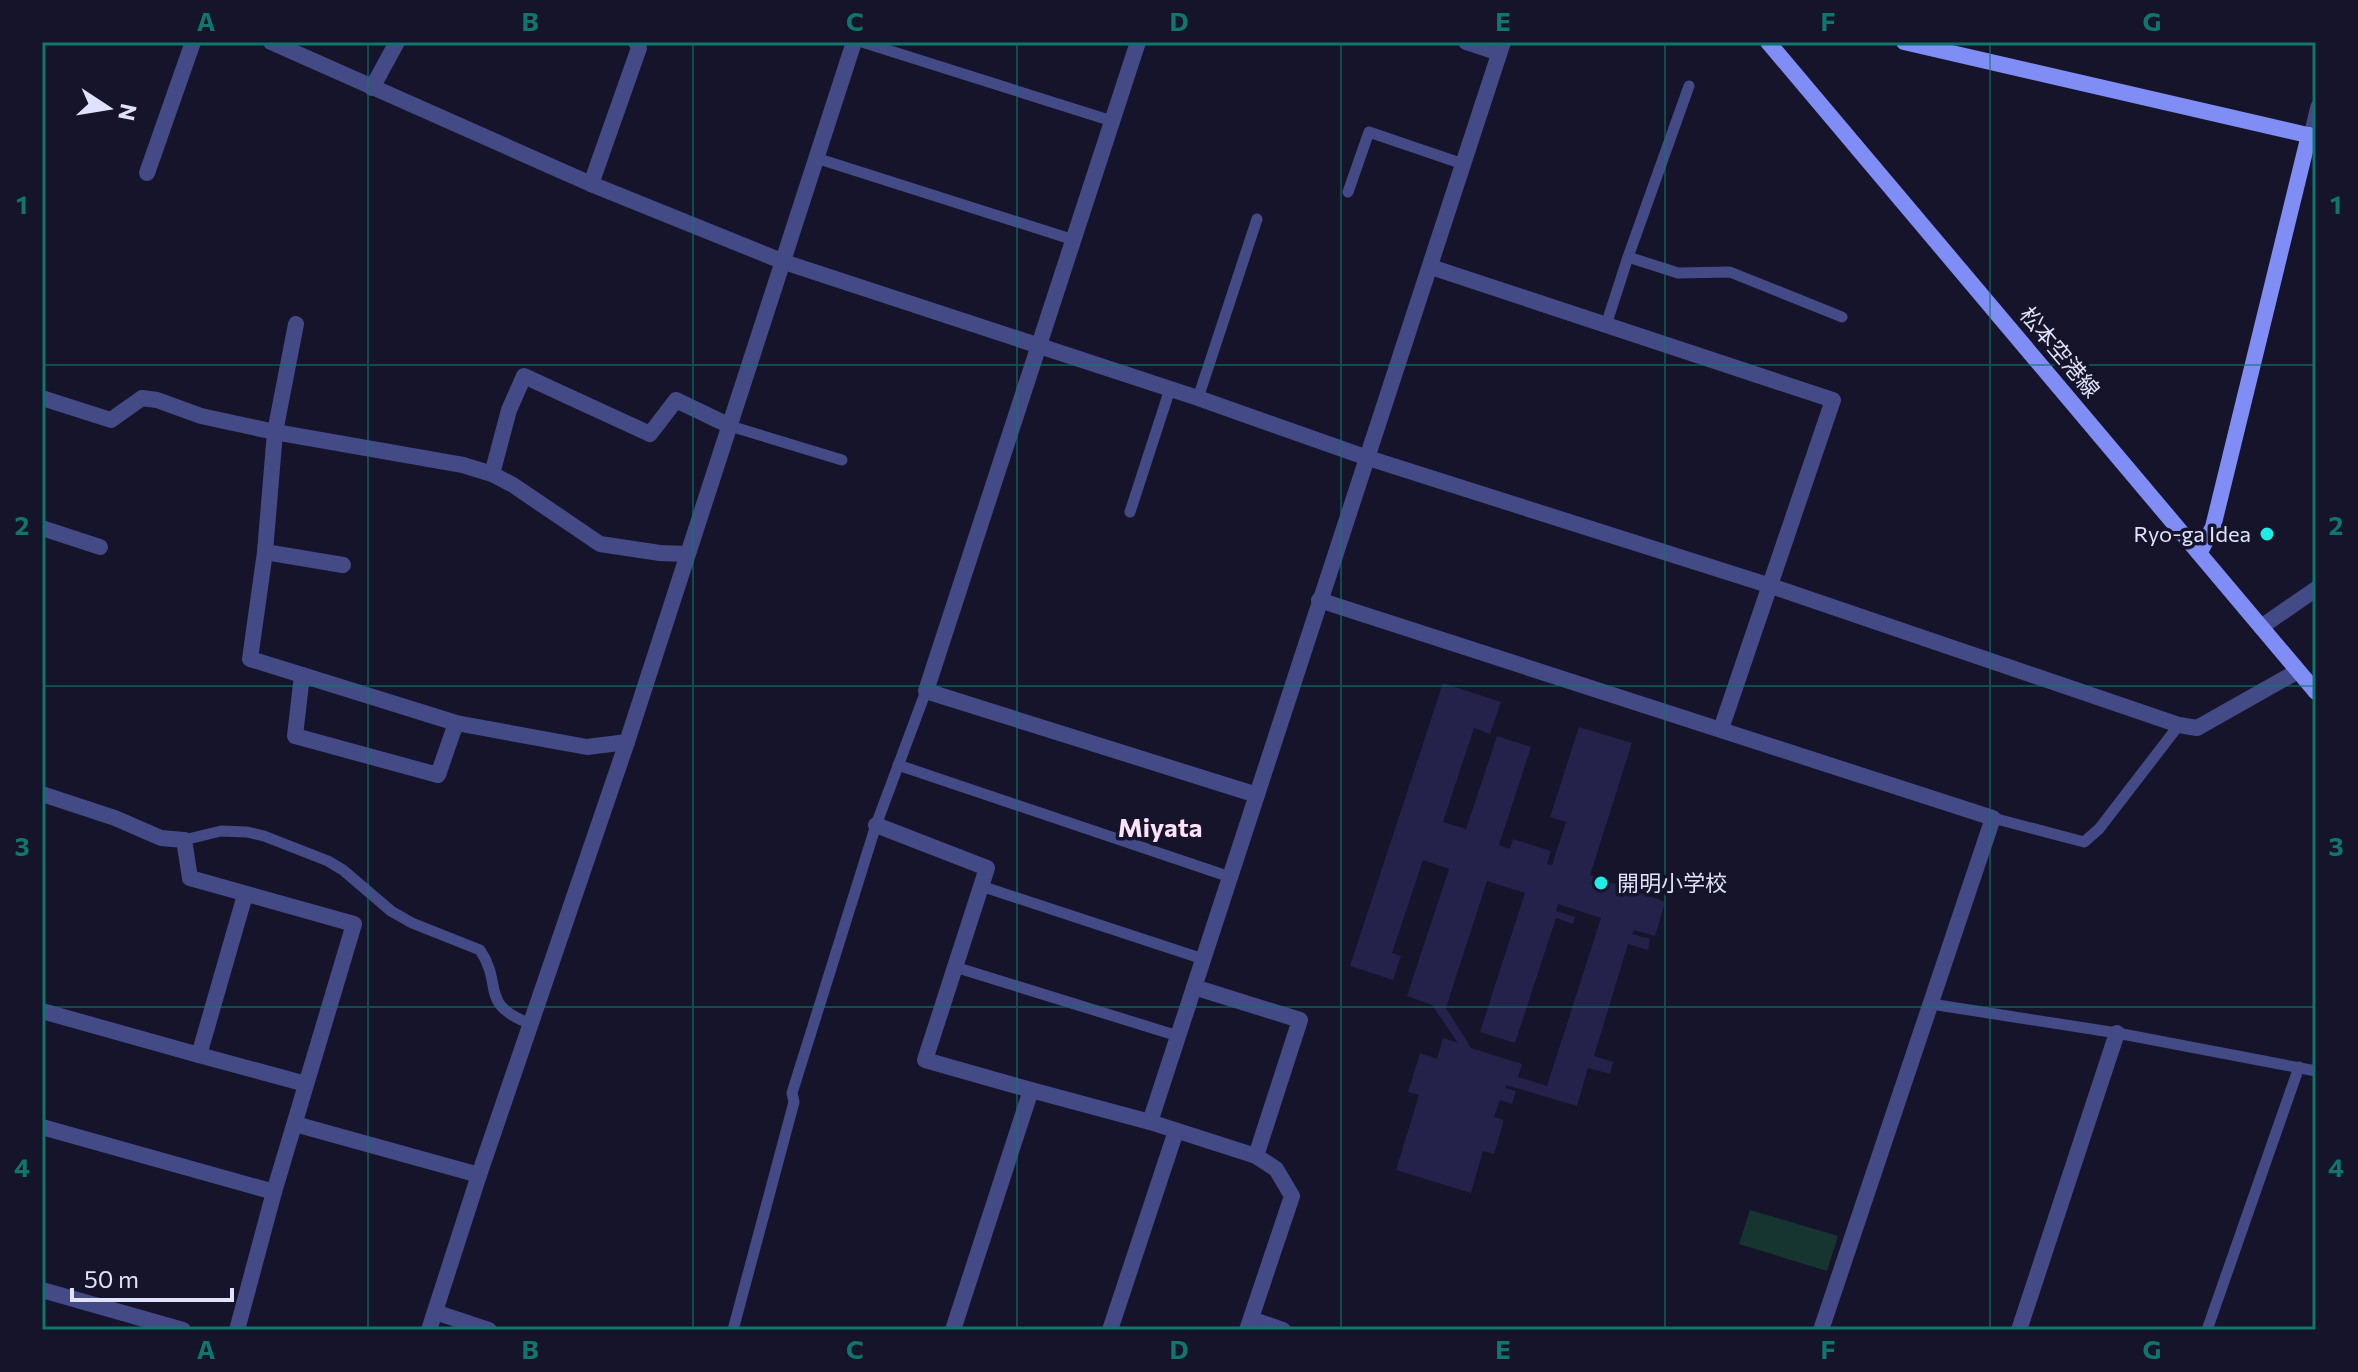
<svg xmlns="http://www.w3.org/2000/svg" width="2358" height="1372" viewBox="0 0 2358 1372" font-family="Commissioner,'Noto Sans JP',sans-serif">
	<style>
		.green { fill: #173530 }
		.building { fill: #24214b; fill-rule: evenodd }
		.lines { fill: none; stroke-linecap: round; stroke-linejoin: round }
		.lane { stroke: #434a86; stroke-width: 11 }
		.street { stroke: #434a86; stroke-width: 16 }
		.secondary { stroke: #7f8df5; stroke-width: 16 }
		.grid { fill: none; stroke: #0f766e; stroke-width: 2; stroke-opacity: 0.55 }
		.poi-dot { fill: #1beee5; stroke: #15142b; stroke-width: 3 }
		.labels { text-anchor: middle; stroke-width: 7; stroke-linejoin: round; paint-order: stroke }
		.street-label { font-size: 22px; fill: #e0e1fd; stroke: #15142b }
		.poi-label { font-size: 22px; fill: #e0e1fd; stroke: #15142b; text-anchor: end }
		.quarter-label { font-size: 26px; font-weight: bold; fill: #fde2f7; stroke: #15142b }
		.neatline { fill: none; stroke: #0f766e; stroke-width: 3 }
		.grid-label { font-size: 26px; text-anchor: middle; font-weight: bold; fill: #0f766e }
	</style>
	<rect width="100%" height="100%" fill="#15142b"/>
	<!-- green -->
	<path class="green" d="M1750,1210l88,26 -11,35 -88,-27z"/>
	<!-- building -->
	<path class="building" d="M1443,683l58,19 -11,32 -16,-6 -31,94 23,7 31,-93 34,11 -32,98 11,4 3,-10 38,12 -4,13 5,1 14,-43 -16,-5 29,-90 53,16 -42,132 75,27 -10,34 -21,-6 -2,4 18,5 -2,11 -20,-6 -34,112 19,6 -3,12 -22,-6 -11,38 -71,-21 -1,3 11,3 -4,13 -12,-4 -6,17 10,3 -10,34 -11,-3 -12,42 -75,-23 23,-75 -11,-3 12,-39 17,6 6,-21 15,5 -26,-38 -25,-9 42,-127 -26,-9 -31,93 9,3 -8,24 -43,-14zM1487,881l38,12 -45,139 35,11 41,-125 17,6 2,-7 -19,-6 2,-7 43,14 -54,168 -29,-9 4,-13 -51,-16 -25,-40z"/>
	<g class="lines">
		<!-- lane -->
		<g class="lane">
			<path d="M862,42l250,79"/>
			<path d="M2309,135l7,-29"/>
			<path d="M816,158l258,82"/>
			<path d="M1348,192l21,-60 94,32"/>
			<path d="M1628,257l61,-171"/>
			<path d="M1606,325l22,-68 50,16 52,-1 112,45"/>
			<path d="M1198,398l59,-179"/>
			<path d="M730,426l112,34"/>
			<path d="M1130,512l40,-123"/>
			<path d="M898,765l332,112"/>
			<path d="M1993,818l91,24 15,-13 80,-104"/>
			<path d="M184,840l37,-9 26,1 17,4 64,25 15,9 48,41 21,12 68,27c24,36 -2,54 51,74"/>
			<path d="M981,886l222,73"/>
			<path d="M955,967l223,69"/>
			<path d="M1931,1004l186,29 199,38"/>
			<path d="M733,1330l61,-228 -2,-9 84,-268 50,-134"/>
			<path d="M2207,1330l92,-263"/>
		</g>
		<!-- street -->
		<g class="street">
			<path d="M271,42l320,142 193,78 414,136 167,59 406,129 408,139 18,3 101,-57"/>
			<path d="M1138,42l-212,649 331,104"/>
			<path d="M1466,42l33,11"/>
			<path d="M372,88l25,-46"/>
			<path d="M147,173l46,-131"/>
			<path d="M591,184l48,-136 -3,-6"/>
			<path d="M1431,267l402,133 -112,329"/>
			<path d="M296,324l-21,108 -10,120 -15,107 52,16 -7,61 143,39 18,-52 131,24 40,-5"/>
			<path d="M42,398l69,22 31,-22 15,2 44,16 74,16 188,33 29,9 21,11 87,59 60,9 27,1"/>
			<path d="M492,474l17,-64 15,-34 126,58 26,-34 54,26"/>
			<path d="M42,528l58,19"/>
			<path d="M265,552l78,13"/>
			<path d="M1319,600l674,218 -172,512"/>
			<path d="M2261,627l55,-38"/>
			<path d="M302,675l154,48"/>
			<path d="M42,794l73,24 46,20 23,2 6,38 164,46 -80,268 -37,138"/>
			<path d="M876,825l111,43 -62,192 106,30"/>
			<path d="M1194,987l106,33 -44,136"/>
			<path d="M42,1011l157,44 46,-160"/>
			<path d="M199,1055l107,29"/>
			<path d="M1150,1122l353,-1080"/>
			<path d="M295,1124l184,51"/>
			<path d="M42,1127l232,65"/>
			<path d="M42,1290l141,40"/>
			<path d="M435,1312l54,18"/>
			<path d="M1251,1319l32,11"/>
			<path d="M429,1330l50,-155 148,-433 227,-700"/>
			<path d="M953,1330l78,-240 119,32 106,34 20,13 16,27 -45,134"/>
			<path d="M1110,1330l66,-199"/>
			<path d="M2019,1330l98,-297"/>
		</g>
		<!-- secondary -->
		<g class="secondary">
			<path d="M1768,42l548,650"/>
			<path d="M1904,42l412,95"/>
			<path d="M2200,552l13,-25 96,-392"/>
		</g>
	</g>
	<!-- grid -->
	<path class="grid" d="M368,42v1288M693,42v1288M1017,42v1288M1341,42v1288M1665,42v1288M1990,42v1288M42,365h2274M42,686h2274M42,1007h2274"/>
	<!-- markers -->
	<g class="poi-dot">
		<circle cx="2267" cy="534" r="8"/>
		<circle cx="1601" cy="883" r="8"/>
	</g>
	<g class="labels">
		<!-- street labels -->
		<g class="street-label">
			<text transform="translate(2060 352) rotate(50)" y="8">松本空港線</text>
		</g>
		<!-- poi labels -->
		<g class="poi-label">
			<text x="2251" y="542">Ryo-ga Idea</text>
			<text x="1617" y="891" text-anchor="start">開明小学校</text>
		</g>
		<!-- quarter labels -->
		<g class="quarter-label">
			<text x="1160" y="837">Miyata</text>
		</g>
	</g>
	<!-- border -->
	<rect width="2358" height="1372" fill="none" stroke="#15142b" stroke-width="88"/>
	<!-- north arrow -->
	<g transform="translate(108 108) rotate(102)" stroke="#15142b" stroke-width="6" paint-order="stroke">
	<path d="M0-6L14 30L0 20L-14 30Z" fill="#e0e1fd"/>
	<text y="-12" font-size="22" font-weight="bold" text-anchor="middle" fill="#e0e1fd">N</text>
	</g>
	<!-- scale -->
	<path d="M72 1288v12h160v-12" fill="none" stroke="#e0e1fd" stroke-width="4"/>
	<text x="84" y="1288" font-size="24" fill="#e0e1fd" stroke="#15142b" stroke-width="6" paint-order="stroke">50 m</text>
	<rect x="44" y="44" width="2270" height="1284" class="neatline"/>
	<g class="grid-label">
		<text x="206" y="31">A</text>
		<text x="530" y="31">B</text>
		<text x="855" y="31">C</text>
		<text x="1179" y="31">D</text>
		<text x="1503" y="31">E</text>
		<text x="1828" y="31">F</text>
		<text x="2152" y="31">G</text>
		<text x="22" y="214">1</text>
		<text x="2336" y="214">1</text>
		<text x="22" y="535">2</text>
		<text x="2336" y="535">2</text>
		<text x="22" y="856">3</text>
		<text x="2336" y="856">3</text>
		<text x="22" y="1177">4</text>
		<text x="2336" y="1177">4</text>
		<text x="206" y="1359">A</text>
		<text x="530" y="1359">B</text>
		<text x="855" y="1359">C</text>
		<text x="1179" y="1359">D</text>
		<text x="1503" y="1359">E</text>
		<text x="1828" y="1359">F</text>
		<text x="2152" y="1359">G</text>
	</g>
</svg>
